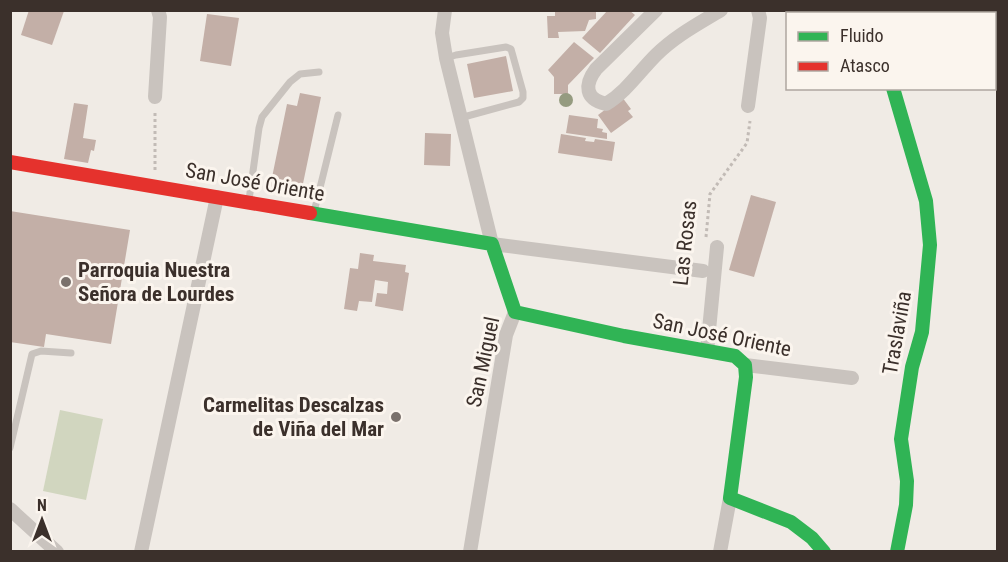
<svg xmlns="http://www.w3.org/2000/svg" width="1008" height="562" viewBox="0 0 1008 562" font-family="'Roboto Condensed',sans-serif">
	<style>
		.green { fill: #d1d6bf }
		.building { fill: #c3afa7 }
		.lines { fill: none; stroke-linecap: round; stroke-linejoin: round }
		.path { stroke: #c2bbb6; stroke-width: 3; stroke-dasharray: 3 3; stroke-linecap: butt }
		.lane { stroke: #c9c3be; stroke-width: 7 }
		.street { stroke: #c9c3be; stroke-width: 14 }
		.fast { stroke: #30b455; stroke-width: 14 }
		.jam { stroke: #e5322d; stroke-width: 14 }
		.tree { fill: #959b80 }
		.poi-dot { fill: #7a716c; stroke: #fbf5ee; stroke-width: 2 }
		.labels { text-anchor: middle; stroke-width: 6; stroke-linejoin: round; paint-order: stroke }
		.street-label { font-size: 21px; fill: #3b302b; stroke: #fbf5ee }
		.poi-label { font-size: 21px; font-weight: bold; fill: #3b302b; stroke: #fbf5ee; text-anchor: start }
	</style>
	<rect width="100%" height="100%" fill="#f0ebe5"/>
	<!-- green -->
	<path class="green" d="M60,410l43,9 -17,81 -43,-9z"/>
	<!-- building -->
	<g class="building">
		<path d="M29,10l35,1 -12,34 -31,-10z"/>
		<path d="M555,10h41v9l-7,1 -4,11 -27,1 1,6h-11l-1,-22h8z"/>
		<path d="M608,10h21l6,5 -35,38 -18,-15z"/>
		<path d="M207,14l32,4 -8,48 -31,-5z"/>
		<path d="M574,42l20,16 -26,27v9h-14v-17l-6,-7z"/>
		<path d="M506,56l7,35 -39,7 -7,-34z"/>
		<path d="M300,93l21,4 -21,101 -31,-6 18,-88 10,2z"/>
		<path d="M622,97l9,12 -3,2 5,6 -22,16 -13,-18z"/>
		<path d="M74,103l14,2 -5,33 13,2 -2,11 -3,-1 -3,13 -24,-4z"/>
		<path d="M569,115l29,4 -1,9 6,1 -1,3 5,1v6l-41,-6z"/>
		<path d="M425,133l26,1 -1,32 -26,-1z"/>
		<path d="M561,134l25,4 -1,3 9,1 1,-3 20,3 -3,19 -54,-8z"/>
		<path d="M751,195l25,7 -22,75 -25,-7z"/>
		<path d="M10,211l120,19 -19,114 -65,-10 -2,13 -34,-5z"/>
		<path d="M360,253l14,2 -1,6 33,4 -1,7 4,1 -6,38 -28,-5 2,-13 10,1 1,-12 -13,-2 -3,22 -13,-1 -2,10 -13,-2 6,-41 8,1z"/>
	</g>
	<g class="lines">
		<!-- path -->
		<g class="path">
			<path d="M994,19h4"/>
			<path d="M155,170v-60"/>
			<path d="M706,237l4,-43 37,-51 3,-22"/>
		</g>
		<!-- lane -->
		<g class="lane">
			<path d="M446,58l10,-3 50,-8 5,2 12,43v6l-4,4 -59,16"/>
			<path d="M249,200l10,-72 3,-11 28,-35 10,-8 19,-2"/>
			<path d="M314,212l24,-97"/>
			<path d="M10,448l22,-94 9,-3 30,2"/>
		</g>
		<!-- street -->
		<g class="street">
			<path d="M445,10l-3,23 4,25 46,186 211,27"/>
			<path d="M656,10l-60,59c-12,16 -11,30 10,35 20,-12 33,-32 50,-49 19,-19 42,-31 65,-45"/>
			<path d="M155,97l5,-80 -2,-7"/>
			<path d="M748,106l12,-88 -2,-8"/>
			<path d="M707,351l10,-104"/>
			<path d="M745,365l107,13"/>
			<path d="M10,509l47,43"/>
			<path d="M141,552l76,-355"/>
			<path d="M470,552l36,-217 9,-23"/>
			<path d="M720,552l10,-54"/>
		</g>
		<!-- fast -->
		<g class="fast">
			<path d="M871,10l1,4"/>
			<path d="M893,88l33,113 4,44 -8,87 -10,35 -11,72 6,42 -1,24 -9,47"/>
			<path d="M310,213l182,31 23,68 109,24 111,20 10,9 1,12 -16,121 61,24 21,16 12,14"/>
		</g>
		<!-- jam -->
		<path class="jam" d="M10,162l300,51"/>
	</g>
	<!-- trees -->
	<circle class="tree" cx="566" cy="100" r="7"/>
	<!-- markers -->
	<g class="poi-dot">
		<circle cx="66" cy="282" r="6"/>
		<circle cx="396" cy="417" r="6"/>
	</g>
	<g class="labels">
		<!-- street labels -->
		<g class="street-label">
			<text transform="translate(255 182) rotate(10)" y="7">San José Oriente</text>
			<text transform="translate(685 243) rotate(-84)" y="7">Las Rosas</text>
			<text transform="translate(897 333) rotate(-80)" y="7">Traslaviña</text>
			<text transform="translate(722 335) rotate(12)" y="7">San José Oriente</text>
			<text transform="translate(483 362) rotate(-78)" y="7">San Miguel</text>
		</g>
		<!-- poi labels -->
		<g class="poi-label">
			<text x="78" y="277">Parroquia Nuestra<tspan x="78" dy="24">Señora de Lourdes</tspan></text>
			<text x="384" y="412" text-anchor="end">Carmelitas Descalzas<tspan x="384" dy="24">de Viña del Mar</tspan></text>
		</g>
	</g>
	<!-- border -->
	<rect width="1008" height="562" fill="none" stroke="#3b302b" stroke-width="24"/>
	<!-- legend -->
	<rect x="786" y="12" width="210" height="78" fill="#fbf5ee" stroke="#aea6a0" stroke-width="1.5"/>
	<rect x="798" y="32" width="30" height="9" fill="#30b455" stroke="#aea6a0" stroke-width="1.5"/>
	<text x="840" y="42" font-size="18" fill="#3b302b">Fluido</text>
	<rect x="798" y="62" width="30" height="9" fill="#e5322d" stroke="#aea6a0" stroke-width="1.5"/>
	<text x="840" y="72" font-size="18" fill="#3b302b">Atasco</text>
	<!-- north arrow -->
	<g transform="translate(42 520)" stroke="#fbf5ee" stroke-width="4.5" paint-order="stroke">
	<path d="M0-4.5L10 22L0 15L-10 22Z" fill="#3b302b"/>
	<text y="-9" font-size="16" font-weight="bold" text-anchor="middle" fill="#3b302b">N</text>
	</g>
</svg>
